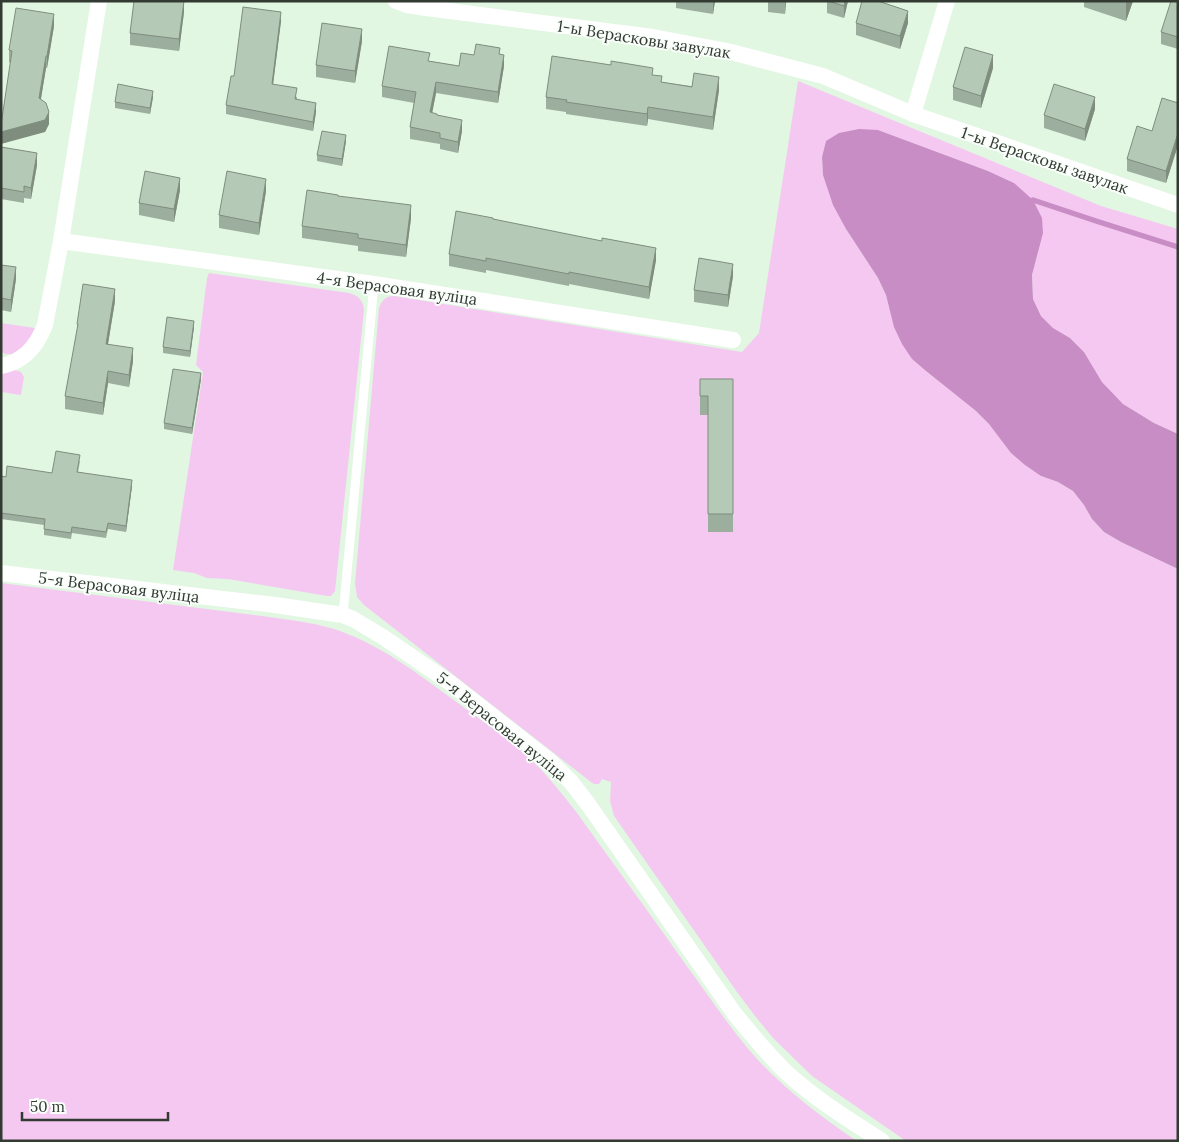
<svg xmlns="http://www.w3.org/2000/svg" width="1179" height="1142" viewBox="0 0 1179 1142" font-family="Lora,serif">
	<style>
		.green { fill: #f5c8f1 }
		.water { fill: #c88dc4 }
		.lines { fill: none; stroke-linecap: round; stroke-linejoin: round }
		.stream { stroke: #c88dc4; stroke-width: 5.5 }
		.service { stroke: #fff; stroke-width: 9 }
		.minor { stroke: #fff; stroke-width: 16 }
		.wall { fill: #9cae9d }
		.shaded-wall { fill: #7f8d7f }
		.building { fill: #b5cab6; stroke: #7f8d7f }
		.labels { text-anchor: middle; stroke-width: 4; stroke-linejoin: round; paint-order: stroke }
		.street-label { font-size: 16px; fill: #323a32; stroke: #fafefa }
	</style>
	<rect width="100%" height="100%" fill="#e1f7e2"/>
	<!-- green -->
	<g class="green">
		<path d="M798,81l303,125 77,23v205l-24,-11 -31,-19 -21,-22 -18,-30 -14,-14 -17,-10 -12,-12 -8,-17 -1,-24 6,-23 -24,-69 -26,-12 -110,-41 -52,11 -4,16 1,18 23,54 32,49 8,17 4,15 22,49 14,12 50,40 65,65 17,6 15,9 11,14 8,14 12,13 17,10 57,27v572h-272l-94,-65 -39,-38 -18,-22 -18,-24 -123,-176 -4,-15 1,-19 -9,-3 -3,5h-5l-3,-2 -227,-177 -7,-8 -2,-13 24,-276c3,-8 7,-12 15,-12l348,56 17,-19z"/>
		<path d="M209,273l140,20c10,3 14,7 15,17l-29,281 -4,5h-4l-99,-17 -21,-1 -13,-5 -21,-3 30,-198 -7,-7 11,-87z"/>
		<path d="M1,323l34,5 -7,16 -16,10h-7l-4,-3z"/>
		<path d="M14,370l7,2 3,5 -3,18 -20,-3v-20z"/>
		<path d="M1,583l276,35c20,3 43,6 63,13 41,15 76,41 111,67 26,19 54,38 78,60 18,16 33,36 48,55 36,50 73,101 109,152 23,31 45,65 71,94 30,32 64,58 100,82h-856z"/>
	</g>
	<!-- water -->
	<path class="water" d="M859,129l19,1 110,41 26,12 19,17 9,18 1,15 -11,42 1,24 8,17 12,12 17,10 14,14 18,30 21,22 31,19 24,11v135l-57,-27 -17,-10 -12,-13 -8,-14 -11,-14 -15,-9 -17,-6 -16,-11 -14,-12 -22,-29 -13,-13 -50,-40 -14,-12 -10,-15 -8,-17 -8,-32 -8,-17 -32,-49 -13,-24 -10,-30 -1,-18 4,-16 13,-8z"/>
	<g class="lines">
		<!-- stream -->
		<path class="stream" d="M1033,200l63,21 82,26"/>
		<!-- service -->
		<path class="service" d="M343,615l31,-331"/>
		<!-- minor -->
		<g class="minor">
			<path d="M396,1l11,4 19,3 227,29 74,14 96,25 90,38 265,91"/>
			<path d="M913,114l34,-113"/>
			<path d="M61,241l313,43 359,56"/>
			<path d="M1,366c23,-4 36,-20 44,-41l16,-84 38,-240"/>
			<path d="M1,573l274,32 68,10 10,4 30,18 66,45 102,80 20,20 17,22 146,209c17,21 34,42 54,61 29,26 61,46 94,67"/>
		</g>
	</g>
	<!-- wall -->
	<g class="wall">
		<path d="M676,1h39l-2,13 -37,-6z"/>
		<path d="M768,1h18l-1,13 -17,-2z"/>
		<path d="M827,1h21l-4,17 -17,-5z"/>
		<path d="M1084,1h49l-7,20 -42,-14z"/>
		<path d="M1178,1v48l-17,-5v-12z"/>
		<path d="M184,12l-5,39 -49,-6v-12z"/>
		<path d="M281,21l-8,63 24,13v2l19,13 -3,19 -87,-17v-9l8,-29z"/>
		<path d="M856,23h52l-8,26 -44,-14z"/>
		<path d="M54,26l-7,42h-1l-5,31 8,25 -4,8 -35,-69 -1,-1v-12z"/>
		<path d="M362,41l-7,42 -39,-6v-12z"/>
		<path d="M500,54l4,12 -6,37 -62,-10 -4,20 30,18 -4,22 -18,-4v-5l-30,-5v-12l4,-24 -32,-6v-11l48,-25 29,5 15,-11z"/>
		<path d="M993,68l-12,40 -28,-8v-13z"/>
		<path d="M653,75l9,7 57,8 -6,40 -65,-11 -1,7 -81,-12v-2l-20,-3v-12z"/>
		<path d="M153,97l-3,17 -35,-6v-6z"/>
		<path d="M1178,103v42l-12,38 -39,-12v-12l25,-28z"/>
		<path d="M1095,109l-10,32 -41,-13v-13z"/>
		<path d="M346,141l-4,25 -25,-5v-6z"/>
		<path d="M1,147l36,18 -6,34 -7,-1v5l-23,-4z"/>
		<path d="M180,190l-6,32 -35,-7v-12z"/>
		<path d="M266,191l-7,44 -40,-7v-13z"/>
		<path d="M338,196l73,22 -5,39 -48,-6v-5l-56,-8v-12z"/>
		<path d="M493,219l163,41 -7,39 -80,-15v2l-83,-16v3l-37,-7v-12z"/>
		<path d="M1,265l15,14 -5,33 -10,-2z"/>
		<path d="M733,276l-5,31 -34,-5v-12z"/>
		<path d="M115,301l-7,43 25,17 -4,26 -21,-4 -5,32 -38,-6v-13l12,-65v-7z"/>
		<path d="M194,327l-4,30 -27,-4v-6z"/>
		<path d="M201,379l-9,55 -28,-5v-6z"/>
		<path d="M700,379h33v153h-25v-117h-8z"/>
		<path d="M80,461l-2,11 54,14 -6,46 -18,-3 -2,9 -34,-5 -1,6 -27,-4v-10l-43,-6v-43l5,1 46,-4z"/>
	</g>
	<!-- shaded-wall -->
	<g class="shaded-wall">
		<path d="M184,1v11l-5,39v-12z"/>
		<path d="M713,1h2l-2,13z"/>
		<path d="M785,1h1l-1,13z"/>
		<path d="M845,1h3l-4,17v-12z"/>
		<path d="M1126,1h7l-7,20z"/>
		<path d="M908,11v12l-8,26v-13z"/>
		<path d="M281,12v9l-9,72v-9z"/>
		<path d="M54,14v12l-7,42v-12z"/>
		<path d="M362,29v12l-7,42v-12z"/>
		<path d="M504,55v11l-6,37v-11z"/>
		<path d="M993,55v13l-12,40v-12z"/>
		<path d="M46,56v12l-7,42v-12z"/>
		<path d="M719,77v13l-6,40v-13z"/>
		<path d="M436,82v11l-6,31v-12z"/>
		<path d="M153,91v6l-3,17v-6z"/>
		<path d="M1095,97v12l-10,32v-12z"/>
		<path d="M316,103v9l-3,19v-9z"/>
		<path d="M648,107v12l-1,7v-12z"/>
		<path d="M49,112v12l-4,8 -44,12v-12z"/>
		<path d="M462,120v11l-4,22v-11z"/>
		<path d="M1178,133v12l-12,38v-12z"/>
		<path d="M346,135v6l-4,25v-7z"/>
		<path d="M37,153v12l-6,34v-11z"/>
		<path d="M180,178v12l-6,32v-13z"/>
		<path d="M266,179v12l-7,44v-12z"/>
		<path d="M411,205v13l-5,39v-12z"/>
		<path d="M656,248v12l-7,39v-12z"/>
		<path d="M733,264v12l-5,31v-12z"/>
		<path d="M16,267v12l-5,33v-12z"/>
		<path d="M115,289v12l-9,55v-12z"/>
		<path d="M194,321v6l-4,30v-6z"/>
		<path d="M133,348v13l-4,26v-12z"/>
		<path d="M108,371v12l-5,32v-12z"/>
		<path d="M201,373v6l-9,55v-6z"/>
		<path d="M132,480v6l-6,46v-6z"/>
	</g>
	<!-- building -->
	<g class="building">
		<path d="M134,1h50l-5,38 -49,-6z"/>
		<path d="M828,1h17l-1,5z"/>
		<path d="M862,1h16l30,10 -8,25 -44,-13z"/>
		<path d="M1171,1h7v36l-17,-5z"/>
		<path d="M243,7l38,5 -9,72 25,4 -2,11 21,4 -3,19 -87,-17 5,-29h3z"/>
		<path d="M16,8l38,6 -7,42h-1l-7,42 7,5 3,9 -4,8 -44,12v-7l11,-74 -3,-1z"/>
		<path d="M322,23l40,6 -7,42 -39,-6z"/>
		<path d="M476,44l24,4 -1,6 5,1 -6,37 -62,-10 -6,30 7,2v1l25,5 -4,22 -18,-4v-5l-30,-6 6,-35 -34,-6 7,-40 41,7 -2,8 31,5 2,-13 13,2z"/>
		<path d="M965,47l28,8 -12,41 -28,-9z"/>
		<path d="M552,56l59,9v-4l42,7 -1,7 10,1 -1,6 31,5 2,-14 25,4 -6,40 -65,-10 -1,7 -81,-12 1,-2 -21,-3z"/>
		<path d="M118,84l35,7 -3,17 -35,-6z"/>
		<path d="M1054,84l41,13 -10,32 -41,-14z"/>
		<path d="M1162,98l16,5v30l-12,38 -39,-12 10,-33 15,5z"/>
		<path d="M322,131l24,4 -4,24 -25,-4z"/>
		<path d="M1,147l36,6 -6,35 -7,-2v6l-23,-4z"/>
		<path d="M145,171l35,7 -6,31 -35,-6z"/>
		<path d="M227,171l39,8 -7,44 -40,-8z"/>
		<path d="M307,190l31,5v1l73,9 -5,40 -48,-7v-4l-56,-8z"/>
		<path d="M456,211l37,7v1l109,22v-3l54,10 -7,39 -80,-15v2l-83,-16v3l-37,-7z"/>
		<path d="M699,258l34,6 -5,31 -34,-5z"/>
		<path d="M1,265l15,2 -5,33 -10,-2z"/>
		<path d="M83,284l32,5 -9,55 27,4 -4,27 -21,-4 -5,32 -38,-7 13,-72h-1z"/>
		<path d="M167,317l27,4 -4,30 -27,-4z"/>
		<path d="M173,369l28,4 -9,55 -28,-5z"/>
		<path d="M700,379h33v135h-25v-118h-8z"/>
		<path d="M56,451l24,4 -3,17 55,8 -6,46 -18,-3 -2,9 -34,-5 -1,6 -27,-4 1,-10 -44,-6v-37l5,1 1,-11 45,7z"/>
	</g>
	<g class="labels">
		<!-- street labels -->
		<g class="street-label">
			<text transform="translate(644 39) rotate(9)" y="6">1-ы Верасковы завулак</text>
			<text transform="translate(1045 160) rotate(19)" y="6">1-ы Верасковы завулак</text>
			<text transform="translate(397 288) rotate(8)" y="6">4-я Верасовая вуліца</text>
			<text transform="translate(119 587) rotate(7)" y="6">5-я Верасовая вуліца</text>
			<text transform="translate(502 726) rotate(39)" y="6">5-я Верасовая вуліца</text>
		</g>
	</g>
	<!-- border -->
	<rect width="1179" height="1142" fill="none" stroke="#323a32" stroke-width="5"/>
	<!-- scale -->
	<path d="M22 1112v8h146v-8" fill="none" stroke="#323a32" stroke-width="2.5"/>
	<text x="30" y="1112" font-size="15" fill="#323a32" stroke="#fafefa" stroke-width="4" paint-order="stroke">50 m</text>
</svg>
